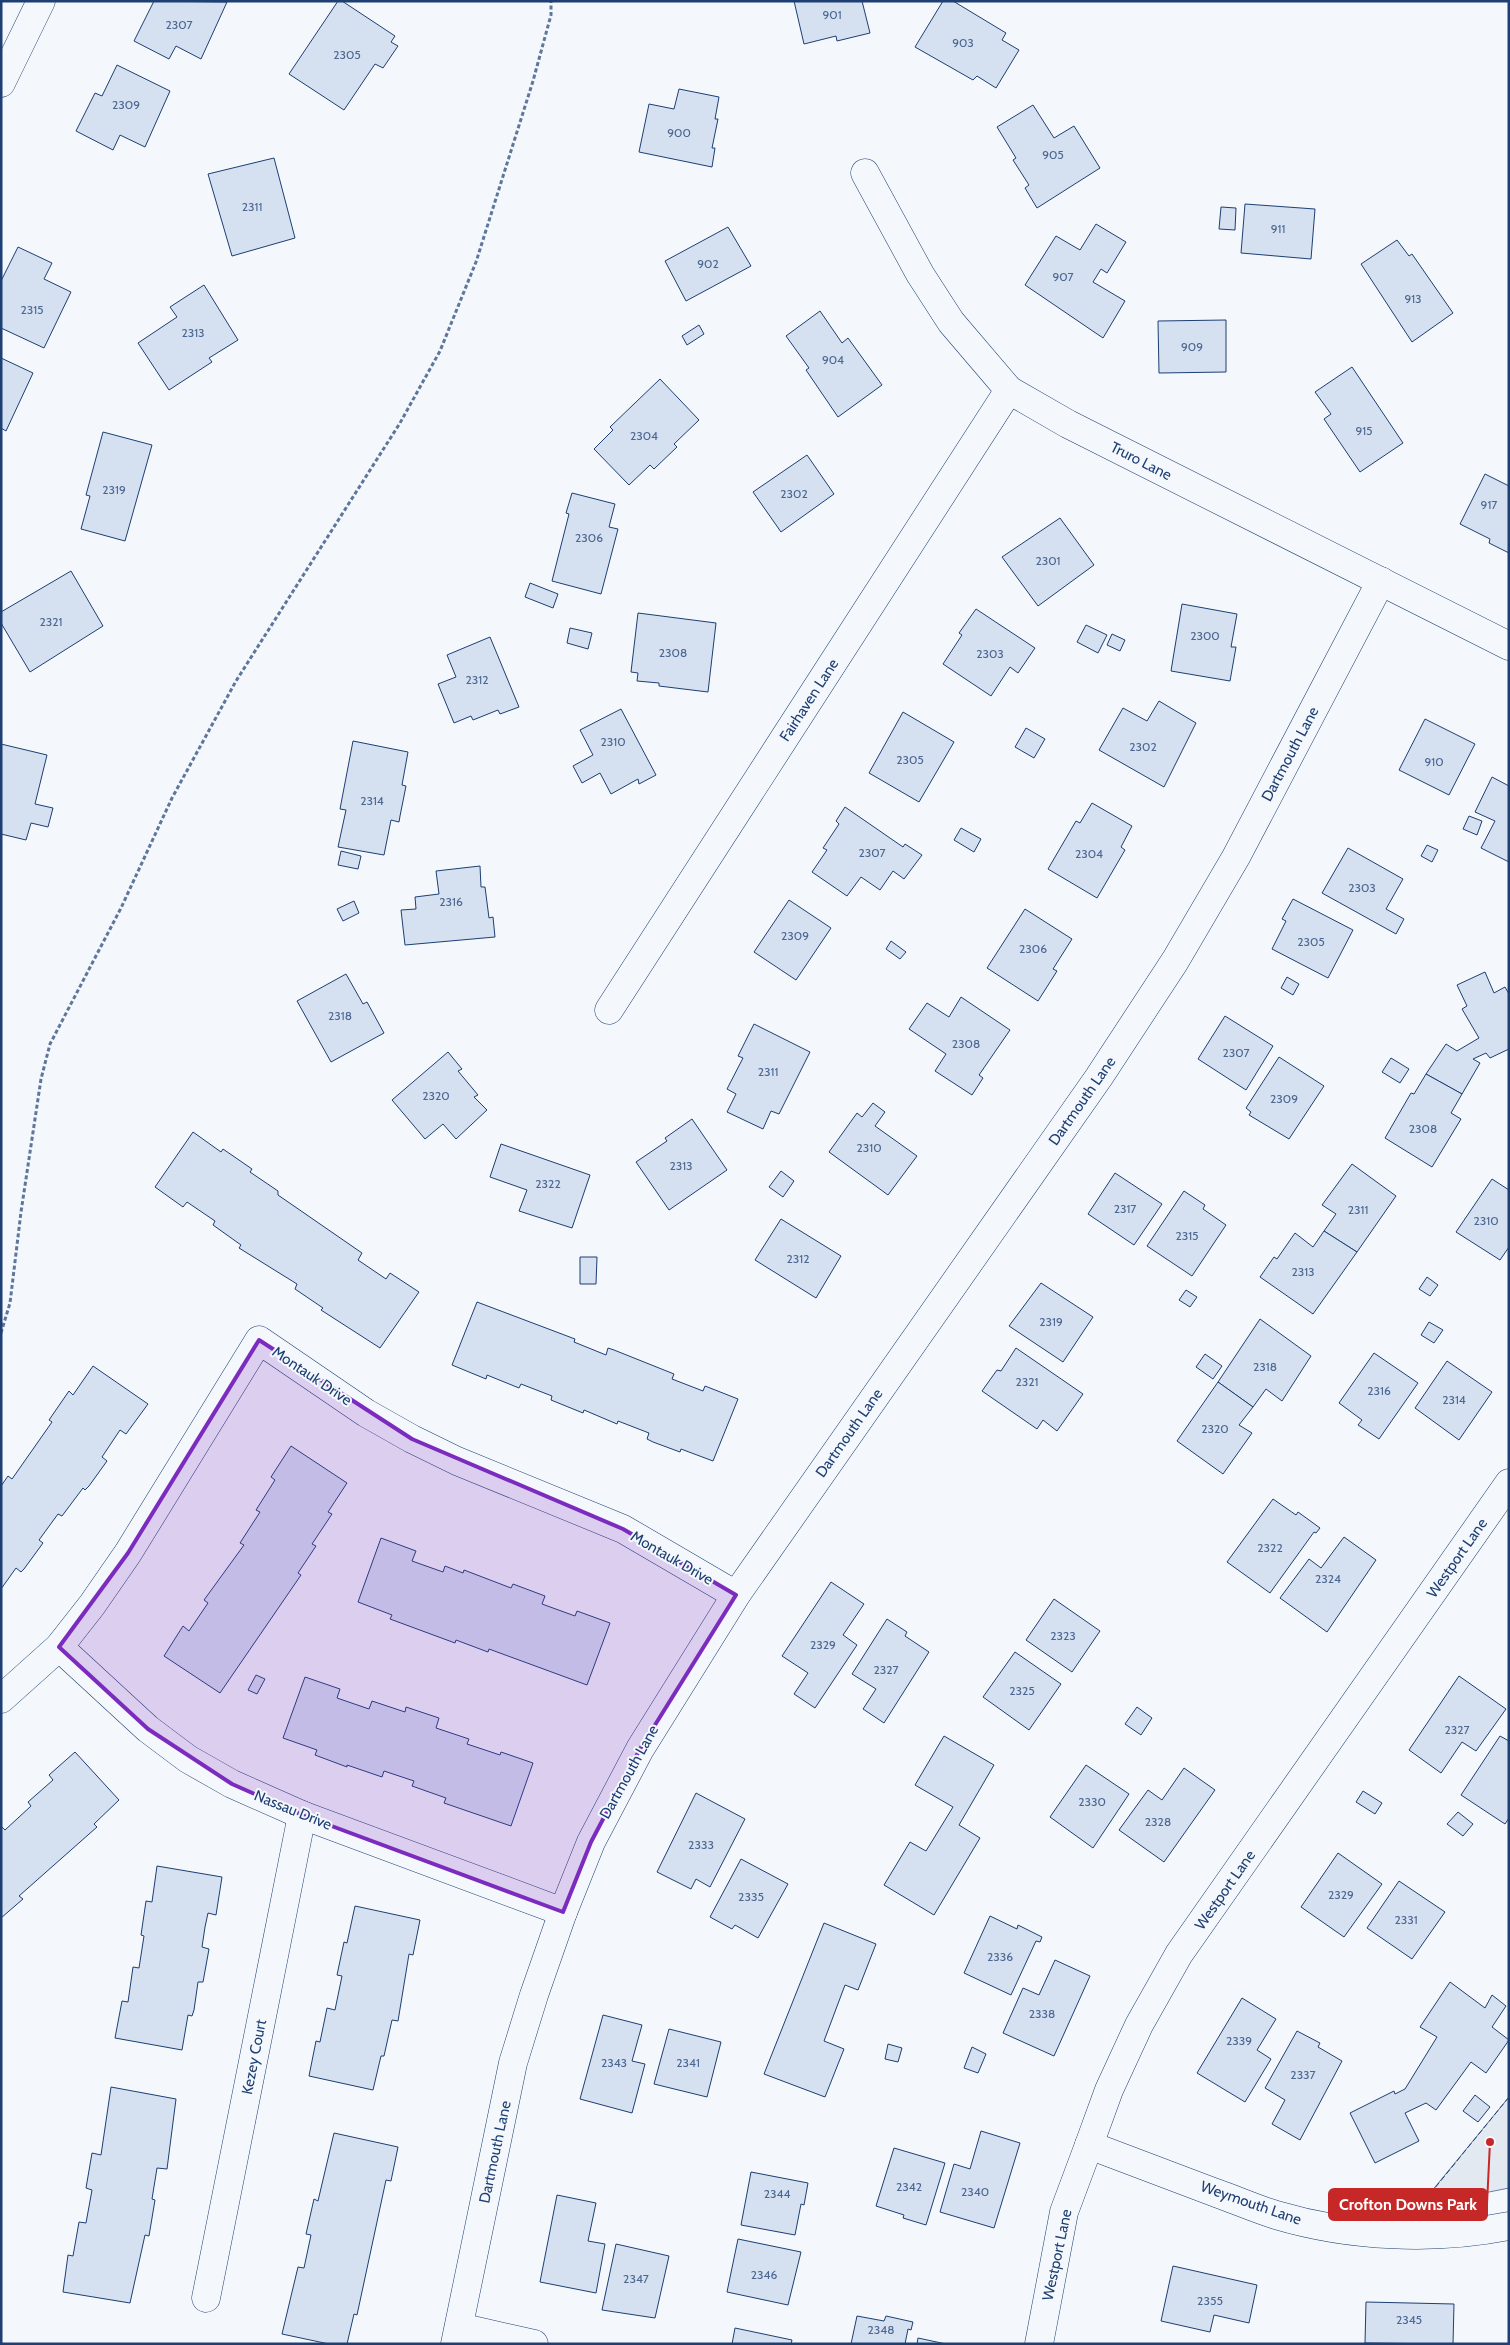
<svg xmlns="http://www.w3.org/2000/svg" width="1510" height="2345" viewBox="0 0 1510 2345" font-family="Cabin,sans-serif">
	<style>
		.green { fill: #e3e9f0; stroke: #687fa3 }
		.building { fill: #d5e0f0; stroke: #1d3f73 }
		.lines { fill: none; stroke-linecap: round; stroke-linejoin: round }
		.minor-casing { stroke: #1d3f73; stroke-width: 29 }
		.path { stroke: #5e769c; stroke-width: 3; stroke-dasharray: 4 2.5; stroke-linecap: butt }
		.minor { stroke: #f4f7fb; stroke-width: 28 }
		.fence { stroke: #1d3f73; stroke-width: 1; stroke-dasharray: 6 2.5; stroke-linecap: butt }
		.marked { fill: #7b2cbf; fill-opacity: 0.2; stroke: #7b2cbf; stroke-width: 4; stroke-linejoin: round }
		.labels { text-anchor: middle; stroke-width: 4; stroke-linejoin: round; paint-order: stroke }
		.number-label { font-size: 12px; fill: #4b6792 }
		.street-label { font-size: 15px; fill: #1d3f73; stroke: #f4f7fb }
		.leader { fill: none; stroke: #c62828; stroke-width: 2 }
		.callout-dot { fill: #c62828; stroke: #f4f7fb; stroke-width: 2 }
		.callout { fill: #c62828; stroke: #c62828; stroke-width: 2 }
		.callout-label { font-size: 16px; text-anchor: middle; font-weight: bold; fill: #fff }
	</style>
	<rect width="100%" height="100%" fill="#f4f7fb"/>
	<!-- green -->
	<path class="green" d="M1509,2097v91l-40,8 -43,2z"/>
	<!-- building -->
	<g class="building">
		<path d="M154,1l73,1 -26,57 -25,-13 -7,13 -35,-18z"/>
		<path d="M338,1h4l53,35 -4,6 7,4 -15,22 -8,-4 -31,46 -55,-36z"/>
		<path d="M794,1h68l8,32 -33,8 -1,-5 -32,8z"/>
		<path d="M943,1h10l53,32 -4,7 17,10 -23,38 -19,-12 -4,4 -58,-33z"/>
		<path d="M117,65l53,26 -25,56 -25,-12 -7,15 -37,-19 19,-38 7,3z"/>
		<path d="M679,89l40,8 -4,22h3l-6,29h3l-3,19 -73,-15 10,-48 25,5z"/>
		<path d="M1033,105l21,33 20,-12 26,42 -63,40 -12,-20 4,-3 -16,-25 3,-2 -19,-31z"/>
		<path d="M274,158l21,80 -63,18 -24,-82z"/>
		<path d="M1245,204l70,5 -4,50 -70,-6z"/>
		<path d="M1221,207l15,1 -1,22 -16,-1z"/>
		<path d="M1096,224l30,18 -19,31 -6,-4 -8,13 32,19 -22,37 -78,-53 31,-49 24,14z"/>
		<path d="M728,227l23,39 -65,35 -21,-40z"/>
		<path d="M1397,240l12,16 3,-2 41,59 -41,29 -51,-78z"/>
		<path d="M18,247l34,16 -8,16 27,13 -27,56 -43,-20v-47z"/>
		<path d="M204,285l34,55 -29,18 3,4 -43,28 -31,-47 39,-26 -7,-10z"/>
		<path d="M820,311l22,32 6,-5 34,47 -44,32 -32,-47 3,-2 -23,-32z"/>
		<path d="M1226,320v52l-67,1 -1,-52z"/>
		<path d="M699,325l5,9 -17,11 -5,-9z"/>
		<path d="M1,358l32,15 -27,58 -5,-3z"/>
		<path d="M1352,367l51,76 -43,29 -36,-53 7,-5 -16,-22z"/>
		<path d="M660,379l39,41 -25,24 3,3 -23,22 -4,-4 -21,20 -35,-36 19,-19 -3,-3z"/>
		<path d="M103,432l49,13 -27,96 -44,-12 9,-33 -4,-1z"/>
		<path d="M807,455l27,39 -53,38 -28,-40z"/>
		<path d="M1485,474l24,12v67l-20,-10 1,-4 -30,-15z"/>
		<path d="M572,493l43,11 -6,23 9,2 -17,65 -49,-13 17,-67 -3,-1z"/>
		<path d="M1060,518l34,47 -56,41 -36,-49z"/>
		<path d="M71,571l32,55 -73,46 -29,-49v-11z"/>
		<path d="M530,583l28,11 -5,14 -28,-11z"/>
		<path d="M1182,604l55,10 -6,33h5l-6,34 -59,-10z"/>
		<path d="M976,609l59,39 -17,25 -8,-6 -19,29 -48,-32 19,-29 -3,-2z"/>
		<path d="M638,613l78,10 -8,69 -49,-6v-3l-22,-2 1,-8 -7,-1z"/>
		<path d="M1086,625l21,10 -9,18 -21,-11z"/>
		<path d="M570,628l22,5 -4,16 -21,-6z"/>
		<path d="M1112,634l13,6 -5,11 -13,-6z"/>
		<path d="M490,637l29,70 -19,7 -2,-4 -25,10 -2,-4 -17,7 -16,-39 18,-7 -9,-22z"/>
		<path d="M1159,701l37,22 -32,64 -65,-37 24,-42 24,13z"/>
		<path d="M621,709l35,66 -17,9 -1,-5 -27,15 -11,-21 -18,10 -9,-17 20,-11 -13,-25z"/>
		<path d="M903,712l51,30 -35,60 -50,-29z"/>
		<path d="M1425,719l50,25 -26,51 -50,-25z"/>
		<path d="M1026,728l19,11 -11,19 -19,-11z"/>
		<path d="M353,741l55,11 -6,33 4,1 -6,30 -1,6 -8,-2 -7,35 -46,-8 8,-37 -6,-1z"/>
		<path d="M1,744l46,11 -12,49 18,4 -5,19 -17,-4 -5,17 -25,-6z"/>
		<path d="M1492,777l17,9v76l-28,-14 14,-27 -20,-9z"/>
		<path d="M1092,803l40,23 -11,21 4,3 -28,48 -49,-29 28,-48 4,2z"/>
		<path d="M845,807l58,40 2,-3 17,11 -18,24 -11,-8 -13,19 -19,-13 -14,19 -35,-24 15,-22 -4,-2 16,-24 -3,-3z"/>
		<path d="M1469,816l13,5 -5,14 -14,-6z"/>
		<path d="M961,828l20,11 -7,13 -20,-12z"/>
		<path d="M1427,845l11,5 -6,12 -11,-6z"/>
		<path d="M1348,848l55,31 -17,30 18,10 -8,15 -74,-41z"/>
		<path d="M341,851l20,5 -3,13 -20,-4z"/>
		<path d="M480,866l1,21h4l4,31 4,-1 2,20 -90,8 -4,-35 15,-1 -1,-12 24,-3 -3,-23z"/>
		<path d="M1293,899l60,31 -25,48 -56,-29 14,-28 -4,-2z"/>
		<path d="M789,900l42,28 -35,52 -42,-28z"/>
		<path d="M354,901l5,12 -16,8 -6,-12z"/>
		<path d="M1025,909l47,30 -19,30 4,2 -19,30 -51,-33z"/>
		<path d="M891,941l15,11 -6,7 -14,-10z"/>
		<path d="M1485,972l9,21 11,-6 4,7v55l-19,9 -4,-5 -13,6 7,4 -18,31 -36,-20 20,-30 11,7 22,-13 -17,-29 5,-3 -10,-21z"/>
		<path d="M346,974l17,30 4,-2 17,31 -53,29 -34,-61z"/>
		<path d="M1287,977l12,7 -6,11 -12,-7z"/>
		<path d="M961,997l49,33 -31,45 4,3 -11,17 -37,-24 11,-17 -37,-25 18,-26 22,14z"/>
		<path d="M1225,1016l48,30 -27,44 -48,-31z"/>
		<path d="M754,1024l56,28 -31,62 -8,-3 -8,18 -36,-17 9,-18 -9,-5 16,-31 -5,-2z"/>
		<path d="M448,1052l14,17 -4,2 20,24 -4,2 13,13 -31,29 -13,-15 -18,15 -33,-39z"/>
		<path d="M1279,1057l45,29 -35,53 -40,-24 2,-3 -5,-4z"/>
		<path d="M1391,1058l18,11 -9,14 -18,-11z"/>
		<path d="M1426,1074l36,20 -11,19 10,6 -29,48 -47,-29 26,-45 3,1z"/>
		<path d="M873,1103l12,9 -10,14 42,30 -29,39 -59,-43 28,-39 5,4z"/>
		<path d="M692,1119l35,51 -58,40 -33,-48 31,-21 -2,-3z"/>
		<path d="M193,1132l28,20 2,-3 29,20 -2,3 28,19v4l84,58 -4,7 28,19 4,-6 29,19 -39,56 -59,-38 2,-2 -28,-19 2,-5 -58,-36 2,-3 -28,-20 2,-4 -28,-19 -4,5 -28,-20z"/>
		<path d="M501,1144l89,31 -18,53 -53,-17 8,-21 -37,-13z"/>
		<path d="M1352,1164l44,32 -39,56 -33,-21 12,-17 -14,-9z"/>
		<path d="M781,1171l13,10 -11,16 -14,-10z"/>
		<path d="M1115,1173l47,31 -28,41 -46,-31z"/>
		<path d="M1492,1179l17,11v57l-9,13 -44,-28z"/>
		<path d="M1184,1191l21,14 -2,4 23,16 -34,51 -45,-30z"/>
		<path d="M781,1219l60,37 -25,42 -61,-38z"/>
		<path d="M1324,1231l33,21 -44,62 -53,-37 14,-20 3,2 18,-26 18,14z"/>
		<path d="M580,1257h17l-1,27h-16z"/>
		<path d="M1427,1277l11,8 -8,11 -11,-7z"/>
		<path d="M1041,1283l52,34 -30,45 -54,-36z"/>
		<path d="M1186,1290l11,7 -7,10 -11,-7z"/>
		<path d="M477,1302l98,37 -1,3 32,13 2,-7 6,2 60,24 -2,5 31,12 2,-5 33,13 -25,62 -32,-12 -1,3 -27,-10 -6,-3 2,-6 -31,-12 -1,3 -33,-14 -1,3 -32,-13 1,-4 -31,-12 -2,4 -32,-13 -1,4 -34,-14z"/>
		<path d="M1260,1319l51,37 -29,45 -16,-12 -13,18 -35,-25z"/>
		<path d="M1429,1322l14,8 -9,13 -13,-8z"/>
		<path d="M1016,1348l67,46 -26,37 -14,-11 -6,9 -55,-38 15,-21 4,1z"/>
		<path d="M1374,1353l44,30 -39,56 -21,-14 4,-5 -23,-17z"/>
		<path d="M1205,1354l17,12 -9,13 -17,-12z"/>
		<path d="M1447,1361l45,31 -33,48 -44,-32z"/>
		<path d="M93,1366l55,38 -22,30 -6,-4 -18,27 5,4 -18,25 -4,4 -2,-2 -21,28 -4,-2 -19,26 4,3 -19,26 -3,3 -5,-4 -15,21v-103l7,-10 4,3 40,-57 -3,-2 20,-29 4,4z"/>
		<path d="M1218,1382l35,25 -14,18 13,8 -29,41 -46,-33z"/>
		<path d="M291,1446l56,37 -19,29 4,2 -20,30 4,2 -18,27 3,2 -81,118 -56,-37 19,-30 6,5 19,-28 -4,-3 40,-55 -4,-2 20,-31 -4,-2 19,-30 -4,-3z"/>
		<path d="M1273,1499l23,16 2,-3 22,16 -4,5 -2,-1 -44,61 -43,-31z"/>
		<path d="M1344,1537l32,23 -49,72 -47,-34 29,-39 12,9z"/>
		<path d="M381,1538l35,13 -4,10 31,11 2,-6 18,7 1,-3 47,18 2,-4 32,12 -3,8 33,12 2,-5 33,12 -23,62 -98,-36 -1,3 -32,-12 -1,3 -65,-24 2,-4 -34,-13z"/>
		<path d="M831,1582l33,22 -21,31 14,10 -42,63 -21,-14 14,-21 -26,-17z"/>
		<path d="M1054,1599l46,32 -28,41 -46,-32z"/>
		<path d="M887,1619l20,13 -2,4 24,16 -45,71 -21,-14 13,-20 -24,-15z"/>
		<path d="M1015,1652l46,32 -32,46 -46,-33z"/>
		<path d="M256,1675l9,4 -8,15 -9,-4z"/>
		<path d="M1459,1676l47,33 -30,42 -14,-9 -21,31 -32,-23z"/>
		<path d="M305,1677l35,12 -3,9 32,11 3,-8 33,11 1,-5 33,11 -3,10 33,11 -2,5 33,11 1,-3 32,11 -22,63 -67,-23 2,-5 -34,-12 2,-5 -30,-10 -2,6 -35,-12v2l-32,-12 2,-5 -34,-12z"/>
		<path d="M1137,1707l15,11 -11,17 -16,-11z"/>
		<path d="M944,1736l50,29 -35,60 21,13 -46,77 -50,-30 26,-43 16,9 27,-44 -38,-22z"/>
		<path d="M1500,1736l9,5v77l-4,6 -44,-29z"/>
		<path d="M75,1752l44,48 -25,24 3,3 -78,69 4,3 -22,19v-92l4,4 26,-24 -3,-4 25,-22 -4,-5z"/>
		<path d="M1086,1765l43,29 -36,54 -43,-31z"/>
		<path d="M1184,1768l31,22 -51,72 -45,-32 29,-40 14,10z"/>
		<path d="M1363,1791l19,12 -7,11 -19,-12z"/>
		<path d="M696,1793l49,26 -35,68 -14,-8 -5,10 -34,-17z"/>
		<path d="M1458,1812l15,12 -10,12 -16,-12z"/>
		<path d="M1338,1853l44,31 -38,53 -43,-30z"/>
		<path d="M741,1859l47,25 -30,54 -23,-13 -3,4 -22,-12z"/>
		<path d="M157,1866l65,11 -6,38 -8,-2 -3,14 -3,20 7,2 -6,33h-5l-4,28 -2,6 -4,-1 -6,35 -67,-12 7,-37 6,1 5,-35 6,1 5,-32 -3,-1 5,-34 6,1z"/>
		<path d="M1399,1881l46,31 -33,47 -45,-31z"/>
		<path d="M355,1906l65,14 -7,35 -4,-1 -11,67 -6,-1 -8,36h-3l-8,34 -64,-14 7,-35 4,1 7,-34 8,2 7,-34 -5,-1 7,-33 3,1z"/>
		<path d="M990,1916l27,13 1,-4 24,12 -2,5 -4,-1 -25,54 -47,-22z"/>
		<path d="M824,1923l52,21 -18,46 -13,-5 -21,56 20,8 -19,48 -61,-23z"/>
		<path d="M1055,1960l35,16 -36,80 -51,-23 20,-45 16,7z"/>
		<path d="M1450,1982l35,26 7,-13 14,11 -14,21 17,13 -23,33 -15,-11 -35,48 -10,-7 -21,10 14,28 -44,22 -25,-50 44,-22 1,3 10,-5 32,-52 -17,-10z"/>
		<path d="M1242,1998l34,21 -19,31 14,9 -26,43 -48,-29z"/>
		<path d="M603,2015l39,10 -10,36 13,3 -13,49 -52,-14z"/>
		<path d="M669,2029l52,13 -14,55 -53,-13z"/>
		<path d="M1297,2031l23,12 -2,4 24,14 -42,79 -28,-16 13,-24 -20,-12z"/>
		<path d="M888,2044l14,4 -4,14 -13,-3z"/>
		<path d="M972,2047l14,7 -8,19 -14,-5z"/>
		<path d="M111,2087l65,12 -9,70 -10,-1 -5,31 3,1 -6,36 -4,-1 -15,68 -67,-11 5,-37 5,1 6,-34 7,1 6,-33 -6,-2 6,-35 9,2z"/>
		<path d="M1475,2095l15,12 -12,15 -15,-11z"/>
		<path d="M981,2131l39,12 -26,85 -54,-16 14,-48 16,5z"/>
		<path d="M334,2133l64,14 -7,34 -5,-1 -29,135 -3,-1 -7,30h-18l-47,-10 16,-67 6,1 7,-33 -5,-1 8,-35 4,2z"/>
		<path d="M894,2148l51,15 -19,62 -23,-7 1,-3 -28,-9z"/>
		<path d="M751,2172l57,11 -4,22 -3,-1 -6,31 -54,-10z"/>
		<path d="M557,2195l39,8 -8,38 17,3 -9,49 -56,-11z"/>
		<path d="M738,2239l63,13 -13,53 -61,-13z"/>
		<path d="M616,2244l53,12 -14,62 -53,-8z"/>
		<path d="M1173,2266l84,19 -8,38 -35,-8 -4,17 -49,-11z"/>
		<path d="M1366,2302l88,2 -1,40 -88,-1z"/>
		<path d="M857,2316l27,5 2,-5 27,6 -2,8 -3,-1 -3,15h-54z"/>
		<path d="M735,2328l57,12 -1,4h-59z"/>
		<path d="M918,2338l28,6h-29z"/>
	</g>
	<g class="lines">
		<defs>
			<g id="minor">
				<path d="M1,83l40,-82"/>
				<path d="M865,173l55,101 31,48 58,68 59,34 441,222"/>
				<path d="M609,1010l400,-620"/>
				<path d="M59,1647l89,82 40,30 44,25 70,31 261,97"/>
				<path d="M1,1699l58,-52 33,-42 36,-52 131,-213 107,73 46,26 45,22 166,68 113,66"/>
				<path d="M1089,2145c42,16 85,32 127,48 20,7 40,16 60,22 74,22 158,26 233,11"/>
				<path d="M206,2298l96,-483"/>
				<path d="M459,2327l75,17"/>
				<path d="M455,2344l58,-281 21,-68 29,-83 28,-70 49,-93 96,-154 363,-518 76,-116 61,-104 145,-276"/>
				<path d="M1039,2344l25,-132 25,-67 20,-55 30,-65 40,-71 330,-471"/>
			</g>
		</defs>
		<!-- minor casing -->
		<use href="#minor" class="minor-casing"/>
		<!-- path -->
		<path class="path" d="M1,1333l9,-30 11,-91 20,-133 9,-35 71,-136 51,-110 64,-117 164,-258 40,-72 36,-89 57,-181 18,-66v-14"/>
		<!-- minor -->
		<use href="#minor" class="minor"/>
		<!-- fence -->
		<path class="fence" d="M1430,2194l79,-97"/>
	</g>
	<!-- marked area -->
	<path class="marked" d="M259,1340l153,99 211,90 113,66 -96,154 -49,93 -28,70 -261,-97 -70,-31 -84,-55 -89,-82 69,-94z"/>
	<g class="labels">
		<!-- number labels -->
		<g class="number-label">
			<text x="832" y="19">901</text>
			<text x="179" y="29">2307</text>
			<text x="963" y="47">903</text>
			<text x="347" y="59">2305</text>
			<text x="126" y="109">2309</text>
			<text x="679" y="137">900</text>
			<text x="1053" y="159">905</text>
			<text x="252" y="211">2311</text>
			<text x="1278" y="233">911</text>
			<text x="708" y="268">902</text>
			<text x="1063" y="281">907</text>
			<text x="1413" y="303">913</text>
			<text x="32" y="314">2315</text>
			<text x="193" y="337">2313</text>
			<text x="1192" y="351">909</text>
			<text x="833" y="364">904</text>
			<text x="1364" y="435">915</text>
			<text x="644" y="440">2304</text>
			<text x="114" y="494">2319</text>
			<text x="794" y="498">2302</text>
			<text x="1489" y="509">917</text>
			<text x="589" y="542">2306</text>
			<text x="1048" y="565">2301</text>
			<text x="51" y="626">2321</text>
			<text x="1205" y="640">2300</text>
			<text x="673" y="657">2308</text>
			<text x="990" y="658">2303</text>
			<text x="477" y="684">2312</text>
			<text x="613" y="746">2310</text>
			<text x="1143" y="751">2302</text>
			<text x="910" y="764">2305</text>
			<text x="1434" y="766">910</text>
			<text x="372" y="805">2314</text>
			<text x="872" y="857">2307</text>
			<text x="1089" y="858">2304</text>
			<text x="1362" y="892">2303</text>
			<text x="451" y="906">2316</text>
			<text x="795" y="940">2309</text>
			<text x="1311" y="946">2305</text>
			<text x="1033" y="953">2306</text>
			<text x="340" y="1020">2318</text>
			<text x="966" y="1048">2308</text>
			<text x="1236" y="1057">2307</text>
			<text x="768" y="1076">2311</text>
			<text x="436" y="1100">2320</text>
			<text x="1284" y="1103">2309</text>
			<text x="1423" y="1133">2308</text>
			<text x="869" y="1152">2310</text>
			<text x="681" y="1170">2313</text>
			<text x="548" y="1188">2322</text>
			<text x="1125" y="1213">2317</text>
			<text x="1358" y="1214">2311</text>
			<text x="1486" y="1225">2310</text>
			<text x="1187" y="1240">2315</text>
			<text x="798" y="1263">2312</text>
			<text x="1303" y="1276">2313</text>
			<text x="1051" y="1326">2319</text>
			<text x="1265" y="1371">2318</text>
			<text x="1027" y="1386">2321</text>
			<text x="1379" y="1395">2316</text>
			<text x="1454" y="1404">2314</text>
			<text x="1215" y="1433">2320</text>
			<text x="1270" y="1552">2322</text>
			<text x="1328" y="1583">2324</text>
			<text x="1063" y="1640">2323</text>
			<text x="823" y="1649">2329</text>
			<text x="886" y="1674">2327</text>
			<text x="1022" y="1695">2325</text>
			<text x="1457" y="1734">2327</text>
			<text x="1092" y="1806">2330</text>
			<text x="1158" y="1826">2328</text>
			<text x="701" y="1849">2333</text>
			<text x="1341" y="1899">2329</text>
			<text x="751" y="1901">2335</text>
			<text x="1406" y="1924">2331</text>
			<text x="1000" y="1961">2336</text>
			<text x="1042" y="2018">2338</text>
			<text x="1239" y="2045">2339</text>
			<text x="614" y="2067">2343</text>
			<text x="688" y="2067">2341</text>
			<text x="1303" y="2079">2337</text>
			<text x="909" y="2191">2342</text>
			<text x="975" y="2196">2340</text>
			<text x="777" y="2198">2344</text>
			<text x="764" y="2279">2346</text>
			<text x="636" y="2283">2347</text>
			<text x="1210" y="2305">2355</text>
			<text x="1409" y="2324">2345</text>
			<text x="881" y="2334">2348</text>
		</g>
		<!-- street labels -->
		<g class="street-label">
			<text transform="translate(1141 461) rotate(27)" y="5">Truro Lane</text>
			<text transform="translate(809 700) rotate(-57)" y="5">Fairhaven Lane</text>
			<text transform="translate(1290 754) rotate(-62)" y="5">Dartmouth Lane</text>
			<text transform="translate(1082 1101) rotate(-55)" y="5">Dartmouth Lane</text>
			<text transform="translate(312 1376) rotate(34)" y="5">Montauk Drive</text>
			<text transform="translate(849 1433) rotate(-55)" y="5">Dartmouth Lane</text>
			<text transform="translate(672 1558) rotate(30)" y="5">Montauk Drive</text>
			<text transform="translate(1457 1558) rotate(-55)" y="5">Westport Lane</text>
			<text transform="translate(629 1772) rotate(-61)" y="5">Dartmouth Lane</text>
			<text transform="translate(293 1810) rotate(22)" y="5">Nassau Drive</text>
			<text transform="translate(1225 1890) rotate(-55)" y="5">Westport Lane</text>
			<text transform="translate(254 2057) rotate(-79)" y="5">Kezey Court</text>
			<text transform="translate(495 2152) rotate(-78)" y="5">Dartmouth Lane</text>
			<text transform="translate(1251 2203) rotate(19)" y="5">Weymouth Lane</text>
			<text transform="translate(1057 2255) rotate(-78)" y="5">Westport Lane</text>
		</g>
	</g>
	<!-- callouts -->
	<path class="leader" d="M1490 2142L1487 2204"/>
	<circle class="callout-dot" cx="1490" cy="2142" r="5"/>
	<rect class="callout" x="1329" y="2189" width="158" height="31" rx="5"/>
	<g class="callout-label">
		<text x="1408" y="2210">Crofton Downs Park</text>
	</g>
	<!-- border -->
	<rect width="1510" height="2345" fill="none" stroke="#1d3f73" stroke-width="5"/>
</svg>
